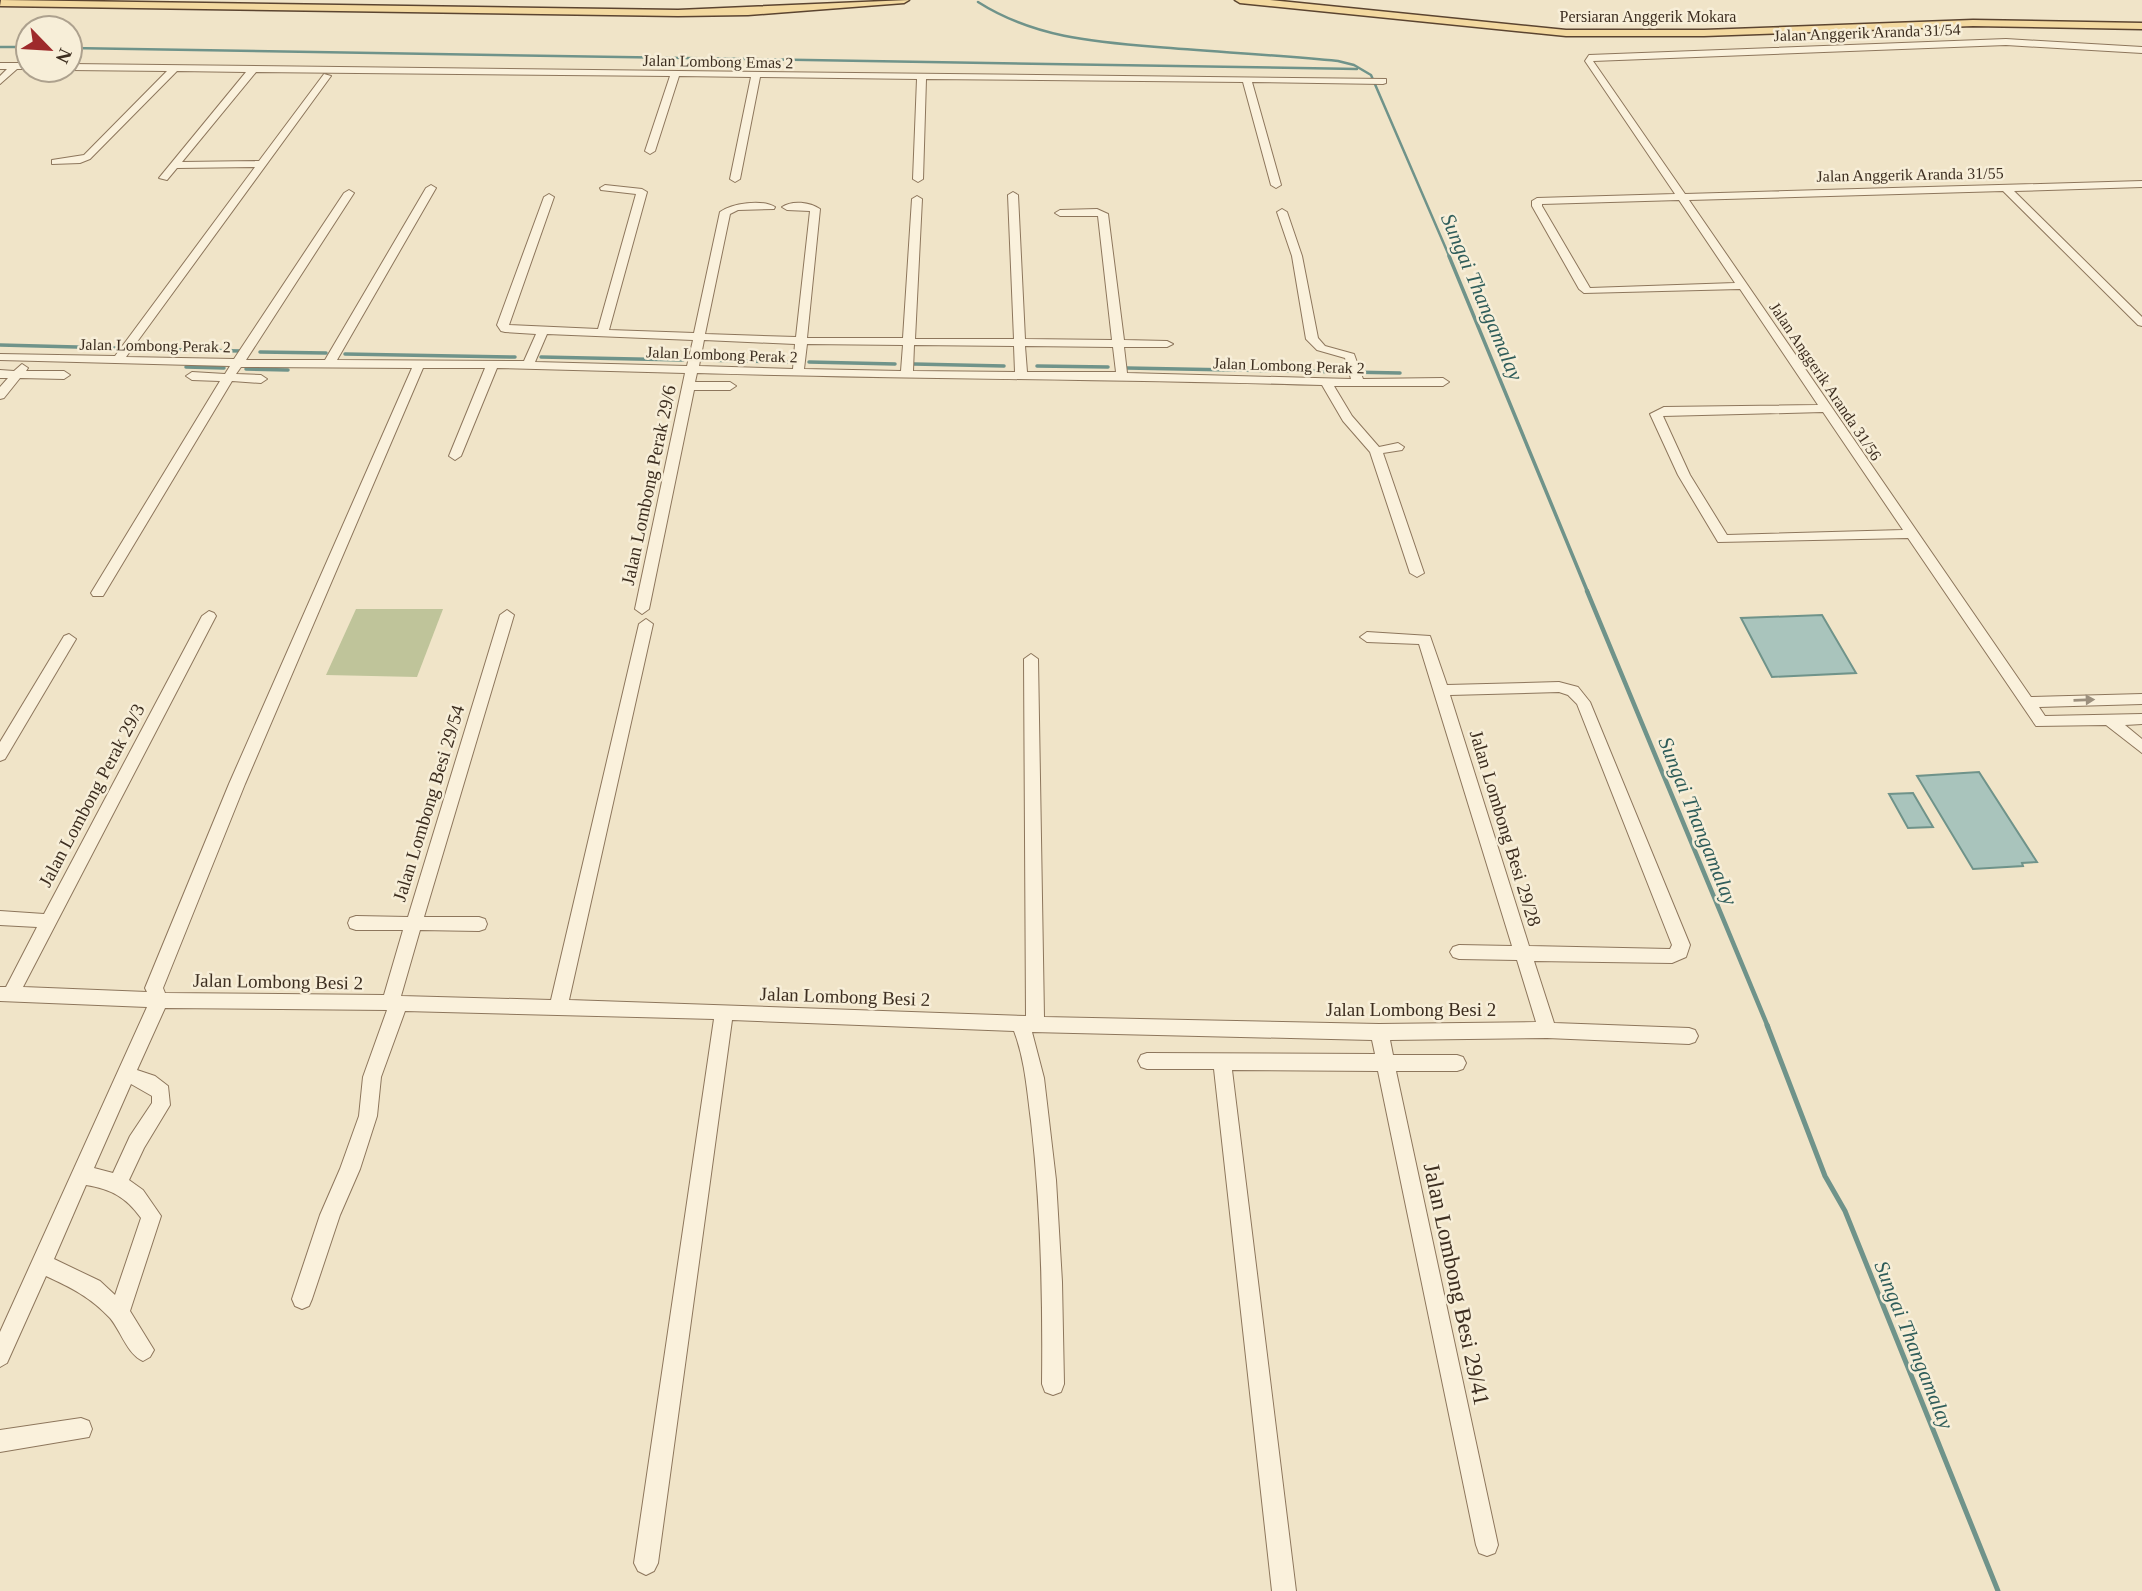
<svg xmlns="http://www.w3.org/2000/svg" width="2142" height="1591" viewBox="0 0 2142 1591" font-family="'Times New Roman',serif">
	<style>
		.cemetery { fill: #bfc49a }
		.water { fill: #a9c4bc; stroke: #6f938a; stroke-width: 2 }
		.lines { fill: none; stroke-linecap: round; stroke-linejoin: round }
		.stream-far3 { stroke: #6f938a; stroke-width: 2.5 }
		.stream-far2 { stroke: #6f938a; stroke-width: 3.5 }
		.stream-far1 { stroke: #6f938a; stroke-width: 4.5 }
		.stream { stroke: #6f938a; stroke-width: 5 }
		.minor-casing { stroke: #8d765c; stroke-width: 2 }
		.major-casing { stroke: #5b4430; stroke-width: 3 }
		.minor { fill: #faf1dc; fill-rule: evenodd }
		.major { fill: #f3d9a0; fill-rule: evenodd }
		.oneway { fill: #9c907e }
		.labels { text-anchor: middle; stroke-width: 5; stroke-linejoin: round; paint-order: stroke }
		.far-street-label { font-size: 16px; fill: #3d2e20; stroke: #f7eed8 }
		.street-label { font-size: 19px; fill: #3d2e20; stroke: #f7eed8 }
		.water-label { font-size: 21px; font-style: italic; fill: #2f5d5a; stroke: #f7eed8 }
		.near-street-label { font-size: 23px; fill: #3d2e20; stroke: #f7eed8 }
	</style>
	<rect width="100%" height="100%" fill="#f0e4c8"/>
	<!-- cemetery -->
	<path class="cemetery" d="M356,609h87l-26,68 -91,-2z"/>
	<!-- water -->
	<g class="water">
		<path d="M1822,615l34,58 -84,4 -31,-59z"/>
		<path d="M1979,772l58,90 -15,1 1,3 -50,3 -56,-93z"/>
		<path d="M1913,793l20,34 -25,1 -19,-34z"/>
	</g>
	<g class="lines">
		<!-- stream-far3 -->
		<g class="stream-far3">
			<path d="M978,2c55,35 115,40 179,45 60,5 121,8 181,14l16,4 17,10 79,183"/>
			<path d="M0,47h28"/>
			<path d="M70,48l1287,21"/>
		</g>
		<!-- stream-far2 -->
		<g class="stream-far2">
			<path d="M1449,256l139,337"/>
			<path d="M0,345l115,3"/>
			<path d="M138,349l103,2"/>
			<path d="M260,352l66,1"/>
			<path d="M345,354l170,3"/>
			<path d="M541,357l142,3"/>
			<path d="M702,360l87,2"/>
			<path d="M809,362l86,2"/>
			<path d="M914,364l90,2"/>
			<path d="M1037,366l71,1"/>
			<path d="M186,367l38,1"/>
			<path d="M1127,368l273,5"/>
			<path d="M246,369l42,1"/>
		</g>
		<!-- stream-far1 -->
		<path class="stream-far1" d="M1587,591l181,436"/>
		<!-- stream -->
		<path class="stream" d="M1767,1025l58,151 20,35 153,380"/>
		<defs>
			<g id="minor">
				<path d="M2006,39l136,8v6l-136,-8 -413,16 92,133 457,-13v6l-128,4 128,126v9l-4,-1 -135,-134 -314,9 342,497 111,-3v10l-103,3 6,9 97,-2v10l-17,1 17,14v14l-36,-28 -70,1 -128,-188 -190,4 -40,-67 -28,-61 14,-7 154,-2 -78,-116 -156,4 -5,-4 -47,-83v-5l5,-3 138,-4 -90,-133 4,-6zM1679,200l56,83 -145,5 -48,-82v-2zM1823,412l80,118 -176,5 -37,-60 -27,-59z"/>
				<path d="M0,63h28v6h-11l-17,15v-8l7,-7h-7z"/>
				<path d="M70,64l1316,15v4l-3,1 -131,-2 29,103 -5,3 -5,-3 -28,-103 -317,-3 -3,100 -5,3 -5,-3 4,-100 -157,-2 -20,102 -5,3 -5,-3 21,-102 -72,-1 -24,75 -5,3 -5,-3 25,-75 -414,-4 -74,90 77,-1 65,-87 7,2 -205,281 108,2 110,-166 5,-3 5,3 -108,167h79l101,-172 5,-3 5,3 -99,172 187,1 12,-27 -31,-2 -4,-1 -4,-6 47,-128 5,-3 5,3 -45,128 89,4 38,-135 -35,-4 -1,-2 5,-3 37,4 5,3 -38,138 85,3 26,-121c12,-9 42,-13 55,-5l-1,2 -36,1 -8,4 -25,120 91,3 14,-126 -23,-1 -5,-3c10,-7 28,-5 38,2l-13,129h96l9,-139 5,-3 5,3 -7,140h99l-6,-144 5,-3 5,3 7,144 87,1 -14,-124h-38l-5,-3 5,-3 37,-1 11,5 16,126 43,1 6,3 -6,3h-43l3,26 224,6 -6,-21 -28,-8 -11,-11 -14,-83 -15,-44 5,-3 5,3 15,44 16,82 7,8 29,8 9,25 80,-1 6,4 -6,4h-109l18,30 27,31 19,-4 6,4 -2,3 -19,3 41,120 -7,4 -7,-4 -40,-121 -27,-31 -21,-36c-209,-6 -417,-6 -625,-12l-2,9h35l6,4 -6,4h-36l-45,219 -7,5 -7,-5 50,-236 -188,-5 -36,88 -6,4 -6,-4 36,-88h-62l-178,416 -82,204 2,5 219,2 19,-65h-47l-6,-2 -2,-5 2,-5 6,-2 52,1 92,-302 7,-5 7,5 -90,302h55l6,2 2,5 -2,5 -6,2 -59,-1 -19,66 150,4 88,-376 7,-5 7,5 -84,376 457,16 -2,-357 7,-5 7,5 6,358 335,7 157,-2 -19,-62 -58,-1 -6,-2 -3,-5 3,-5 6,-2 53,1 -93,-302 -52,-2 -7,-5 7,-5 63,4 17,49 112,-3 19,5 12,15 100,243 -4,12 -14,6 -138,-2 20,62 135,5 6,2 3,6 -3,6 -6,2 -142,-6 -157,2 3,15h64l6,2 3,6 -3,6 -6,2h-61l102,474 -3,8 -8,3 -8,-3 -3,-8 -98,-474 -146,-1 64,521h-24l-58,-522h-67l-6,-2 -3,-6 3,-6 6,-2 228,1 -3,-14 -340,-8 12,46 12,102 6,102 2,102 -3,8 -8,3 -8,-3 -3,-8c1,-88 -1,-176 -11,-263 -4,-30 -6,-61 -17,-90l-282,-11 -74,543 -4,8 -8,4 -8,-4 -4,-8 80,-544 -309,-8 -24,66 -4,39 -17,53 -20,46 -28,84 -3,7 -7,3 -7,-3 -3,-7 28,-84 20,-46 19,-53 4,-39 24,-67 -222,-2 -28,62 18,6 13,10 2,19 -26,43 -15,32 14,10 18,26 -31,95 24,39 -4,7 -7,4c-16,-7 -22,-30 -33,-43 -20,-21 -38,-30 -64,-42l-39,87 -7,4v-35l147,-325 -147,-6v-14h6l31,-60 -37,-2v-14l44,3 158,-298 7,-5 5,2 2,3 -193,371 124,5 -2,-4 84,-204 183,-416 -171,-1 -5,7 25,1 6,4 -6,4 -29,-2 -129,215h-10l-2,-3 129,-212 -28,-1 -6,-4 6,-4 33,2 5,-8 -230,-6v-6l115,2 140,-189 -78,1 -10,12 -8,-2 87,-106 -69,-1 -87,88 -10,4 -28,1v-4l32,-5 83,-84 -97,-1zM547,334l146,6 -6,26 -152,-4zM704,340l91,4 -2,25 -94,-3zM807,344l96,1 -2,26 -97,-2zM914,345l100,1 1,26 -102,-1zM1025,346l88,1 3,25h-89zM1559,692l9,3 9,9 95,241 -2,4 -141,-3 -79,-251zM131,1084l21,12v7l-22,33 -17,37 -19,-5zM86,1185c25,4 40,12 55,33l-26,77 -15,-14 -46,-22z"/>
				<path d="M22,364l6,4 -2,3h38l6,4 -6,4 -44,-1 -16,20 -4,1v-12l8,-9h-8v-8l14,1z"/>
				<path d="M69,634l7,5 -71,120 -5,2v-19l64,-106z"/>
				<path d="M81,1418l8,3 3,8 -3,8 -89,15v-22z"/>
			</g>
			<g id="major">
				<path d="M1,0l677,10 231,-10 -5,3 -156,12 -70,1 -678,-10z"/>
				<path d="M1235,0h35l296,30h138l269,-10 169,3v6l-169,-3 -269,10h-138l-326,-33z"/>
			</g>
		</defs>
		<!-- minor casing -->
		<use href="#minor" class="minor-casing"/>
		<!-- major casing -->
		<use href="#major" class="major-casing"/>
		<!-- minor -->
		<use href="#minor" class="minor"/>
		<!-- major -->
		<use href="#major" class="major"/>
	</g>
	<!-- one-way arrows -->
	<defs><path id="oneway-solid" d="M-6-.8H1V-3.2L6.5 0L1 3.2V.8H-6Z" transform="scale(1.75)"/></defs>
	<use class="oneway" href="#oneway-solid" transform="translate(2084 700) rotate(-2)"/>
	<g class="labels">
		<!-- far-street labels -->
		<g class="far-street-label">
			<text x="1648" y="22">Persiaran Anggerik Mokara</text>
			<text transform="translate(1867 32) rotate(-2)" y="6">Jalan Anggerik Aranda 31/54</text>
			<text transform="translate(718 61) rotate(1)" y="6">Jalan Lombong Emas 2</text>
			<text transform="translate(1910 174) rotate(-1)" y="6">Jalan Anggerik Aranda 31/55</text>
			<text transform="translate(155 345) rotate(1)" y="6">Jalan Lombong Perak 2</text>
			<text transform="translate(722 354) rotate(2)" y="6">Jalan Lombong Perak 2</text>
			<text transform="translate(1289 365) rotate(2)" y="6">Jalan Lombong Perak 2</text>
			<text transform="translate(1826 381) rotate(56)" y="6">Jalan Anggerik Aranda 31/56</text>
		</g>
		<!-- street labels -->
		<g class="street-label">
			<text transform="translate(648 485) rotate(-78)" y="7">Jalan Lombong Perak 29/6</text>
			<text transform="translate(91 795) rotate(-62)" y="7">Jalan Lombong Perak 29/3</text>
			<text transform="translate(428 803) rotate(-73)" y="7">Jalan Lombong Besi 29/54</text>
			<text transform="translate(1506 828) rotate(73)" y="7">Jalan Lombong Besi 29/28</text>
			<text transform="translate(278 981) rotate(1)" y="7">Jalan Lombong Besi 2</text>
			<text transform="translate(845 996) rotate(2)" y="7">Jalan Lombong Besi 2</text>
			<text x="1411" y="1016">Jalan Lombong Besi 2</text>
		</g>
		<!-- water labels -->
		<g class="water-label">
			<text transform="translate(1482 297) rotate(67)" y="7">Sungai Thangamalay</text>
			<text transform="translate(1698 821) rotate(68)" y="7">Sungai Thangamalay</text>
			<text transform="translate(1914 1345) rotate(68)" y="7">Sungai Thangamalay</text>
		</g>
		<!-- near-street labels -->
		<g class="near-street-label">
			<text transform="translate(1457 1284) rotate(78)" y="8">Jalan Lombong Besi 29/41</text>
		</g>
	</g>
	<!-- north arrow -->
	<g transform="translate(49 49) rotate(115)"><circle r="33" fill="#f7eed8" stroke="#ada18e" stroke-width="2"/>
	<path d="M0-5L12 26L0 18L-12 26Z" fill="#9e2a2b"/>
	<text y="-10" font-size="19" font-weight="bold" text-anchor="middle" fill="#3d2e20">N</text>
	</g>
</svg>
